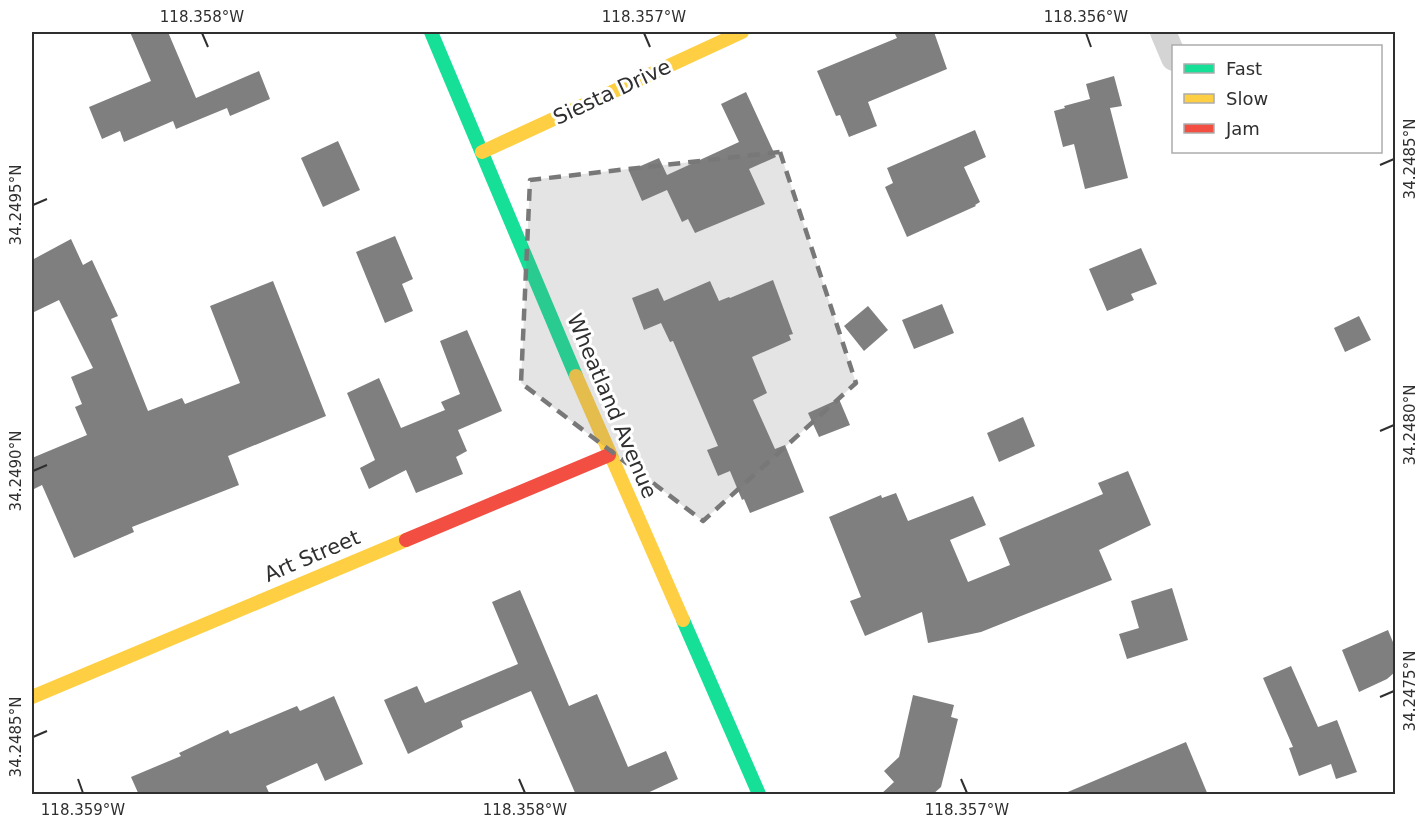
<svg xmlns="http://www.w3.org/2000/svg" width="1427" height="826" viewBox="0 0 1427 826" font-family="'DejaVu Sans',sans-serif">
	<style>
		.building { fill: #7f7f7f }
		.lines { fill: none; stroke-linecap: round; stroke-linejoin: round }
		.street { stroke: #d4d4d4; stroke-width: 26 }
		.fast { stroke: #16e098; stroke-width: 14 }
		.slow { stroke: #ffcf43; stroke-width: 14 }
		.jam { stroke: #f24e42; stroke-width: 14 }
		.marked { fill: #787878; fill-opacity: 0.2; stroke: #787878; stroke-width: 4.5; stroke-dasharray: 12 8; stroke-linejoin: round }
		.ticks { fill: none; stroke: #2f2f2f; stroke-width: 2 }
		.labels { text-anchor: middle; stroke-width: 6; stroke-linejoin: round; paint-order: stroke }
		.street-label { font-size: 21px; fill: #2f2f2f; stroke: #fff }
		.neatline { fill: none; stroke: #2f2f2f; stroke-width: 2 }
		.ticks-label { font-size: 15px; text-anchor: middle; fill: #2f2f2f }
	</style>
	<rect width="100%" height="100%" fill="#fff"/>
	<!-- building -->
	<g class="building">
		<path d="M130,32h38l28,66 63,-27 11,28 -40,17 -3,-8 -51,21 -3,-8 -49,21 -4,-11 -18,8 -13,-32 62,-26z"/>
		<path d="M894,32h40l13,37 -79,33 9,24 -28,11 -9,-22 -4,1 -19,-45 80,-33z"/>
		<path d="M1114,76l8,30 -12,2 18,70 -43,11 -11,-45 -11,3 -9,-36 11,-3 -1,-2 26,-7 -4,-15z"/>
		<path d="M746,92l30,65 -27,12 16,35 -70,29 -7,-14 -6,3 -15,-32 -25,11 -13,-30 30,-13 8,17 72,-33 -18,-38z"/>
		<path d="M975,130l11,27 -22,10 16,35 -5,3 1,1 -69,31 -22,-50 8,-4 -6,-15z"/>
		<path d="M338,141l22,49 -37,17 -22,-49z"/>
		<path d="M395,236l18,43 -11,5 11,27 -28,12 -29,-71z"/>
		<path d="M71,239l12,26 9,-5 26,56 -7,3 37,92 34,-13 3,6 55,-21 -30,-77 63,-25 53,135 -98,40 11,29 -107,42 2,5 -60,26 -32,-73 -10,5v-32l55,-23 -12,-28 7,-3 -11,-27 22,-9 -34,-68 -27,13v-53z"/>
		<path d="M1141,248l16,36 -26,10 3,6 -27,11 -18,-42z"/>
		<path d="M773,280l20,54 -4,1 2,5 -39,17 15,36 -14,7 22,49 10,-4 19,47 -54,21 -6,-14 -2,1 -12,-29 -12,5 -11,-26 11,-4 -45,-105 -3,1 -9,-19 -17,7 -12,-32 26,-10 6,13 46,-20 9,20 10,-4 1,1z"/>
		<path d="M942,304l12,29 -40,16 -12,-29z"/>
		<path d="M868,306l20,24 -24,21 -20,-25z"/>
		<path d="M1359,316l12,24 -26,12 -11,-24z"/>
		<path d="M467,330l35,81 -44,19 9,21 -11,6 7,17 -47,19 -10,-23 -37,19 -9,-21 15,-8 -28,-67 32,-15 22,50 44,-18 -4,-8 19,-8 -20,-53z"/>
		<path d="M839,399l11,26 -31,12 -11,-24z"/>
		<path d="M1023,417l12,29 -36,16 -12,-29z"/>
		<path d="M1128,471l23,54 -52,25 13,30 -131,52 -53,11 -6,-31 -57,24 -15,-35 11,-4 -32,-80 52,-22 1,3 14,-5 12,28 65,-25 13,29 -36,15 18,42 42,-17 -11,-27 104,-44 -5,-11z"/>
		<path d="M1172,588l16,52 -61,19 -8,-25 20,-6 -8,-27z"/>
		<path d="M520,590l49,116 28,-12 31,73 38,-16 12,28 -35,16h-67l-45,-104 -70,30 2,6 -55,27 -24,-54 33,-14 8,17 93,-39 -26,-62z"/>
		<path d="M1388,630l7,17v25l-8,7 -28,13 -17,-42z"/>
		<path d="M1291,666l27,61 19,-7 20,52 -21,7 -5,-15 -32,12 -10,-28 4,-1 -30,-69z"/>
		<path d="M913,695l41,10 -3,12 7,2 -17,68 -9,8h-52l14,-13 -10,-11 15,-14z"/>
		<path d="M334,696l29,68 -38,17 -8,-18 -51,23 4,9h-131l-8,-18 50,-21 -2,-3 49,-23 2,4 67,-28 3,5z"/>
		<path d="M1186,742l22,53h-145v-1z"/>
	</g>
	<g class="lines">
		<!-- street -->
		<path class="street" d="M1163,32l11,26"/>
		<!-- fast -->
		<g class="fast">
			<path d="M431,32l145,344"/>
			<path d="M683,620l76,174"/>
		</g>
		<!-- slow -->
		<g class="slow">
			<path d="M482,152l260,-120"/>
			<path d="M576,376l107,244"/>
			<path d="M32,697l374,-157"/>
		</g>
		<!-- jam -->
		<path class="jam" d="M406,540l203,-85"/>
	</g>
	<!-- marked area -->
	<path class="marked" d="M780,152l76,231 -153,138 -182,-138 9,-203z"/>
	<!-- ticks -->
	<path class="ticks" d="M202,33l6,14M644,33l6,14M1086,33l5,14M1380,165l14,-6M33,205l14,-6M1380,431l14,-6M33,471l14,-6M1380,697l14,-6M33,737l14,-6M78,779l5,14M519,779l6,14M961,779l6,14"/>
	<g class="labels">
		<!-- street labels -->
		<g class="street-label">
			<text transform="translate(612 92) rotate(-25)" y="7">Siesta Drive</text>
			<text transform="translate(612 406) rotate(67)" y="7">Wheatland Avenue</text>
			<text transform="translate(312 556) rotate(-23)" y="7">Art Street</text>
		</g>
	</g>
	<!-- border -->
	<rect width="1427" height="826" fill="none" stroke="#ffffff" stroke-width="66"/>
	<!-- legend -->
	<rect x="1172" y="45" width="210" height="108" fill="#ffffff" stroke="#acacac" stroke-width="1.5"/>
	<rect x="1184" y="64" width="30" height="9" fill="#16e098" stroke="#acacac" stroke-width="1.5"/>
	<text x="1226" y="75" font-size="18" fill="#2f2f2f">Fast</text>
	<rect x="1184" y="94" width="30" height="9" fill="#ffcf43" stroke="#acacac" stroke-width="1.5"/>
	<text x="1226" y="105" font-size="18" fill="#2f2f2f">Slow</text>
	<rect x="1184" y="124" width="30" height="9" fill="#f24e42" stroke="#acacac" stroke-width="1.5"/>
	<text x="1226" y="135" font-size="18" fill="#2f2f2f">Jam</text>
	<rect x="33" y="33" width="1361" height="760" class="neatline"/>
	<g class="ticks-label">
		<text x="202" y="22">118.358°W</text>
		<text x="644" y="22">118.357°W</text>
		<text x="1086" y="22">118.356°W</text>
		<text transform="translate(1410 159) rotate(-90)" y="5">34.2485°N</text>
		<text transform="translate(16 205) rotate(-90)" y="5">34.2495°N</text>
		<text transform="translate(1410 425) rotate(-90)" y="5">34.2480°N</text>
		<text transform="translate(16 471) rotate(-90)" y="5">34.2490°N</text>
		<text transform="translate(1410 691) rotate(-90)" y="5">34.2475°N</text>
		<text transform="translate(16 737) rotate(-90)" y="5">34.2485°N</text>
		<text x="83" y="815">118.359°W</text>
		<text x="525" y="815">118.358°W</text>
		<text x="967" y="815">118.357°W</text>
	</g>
</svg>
